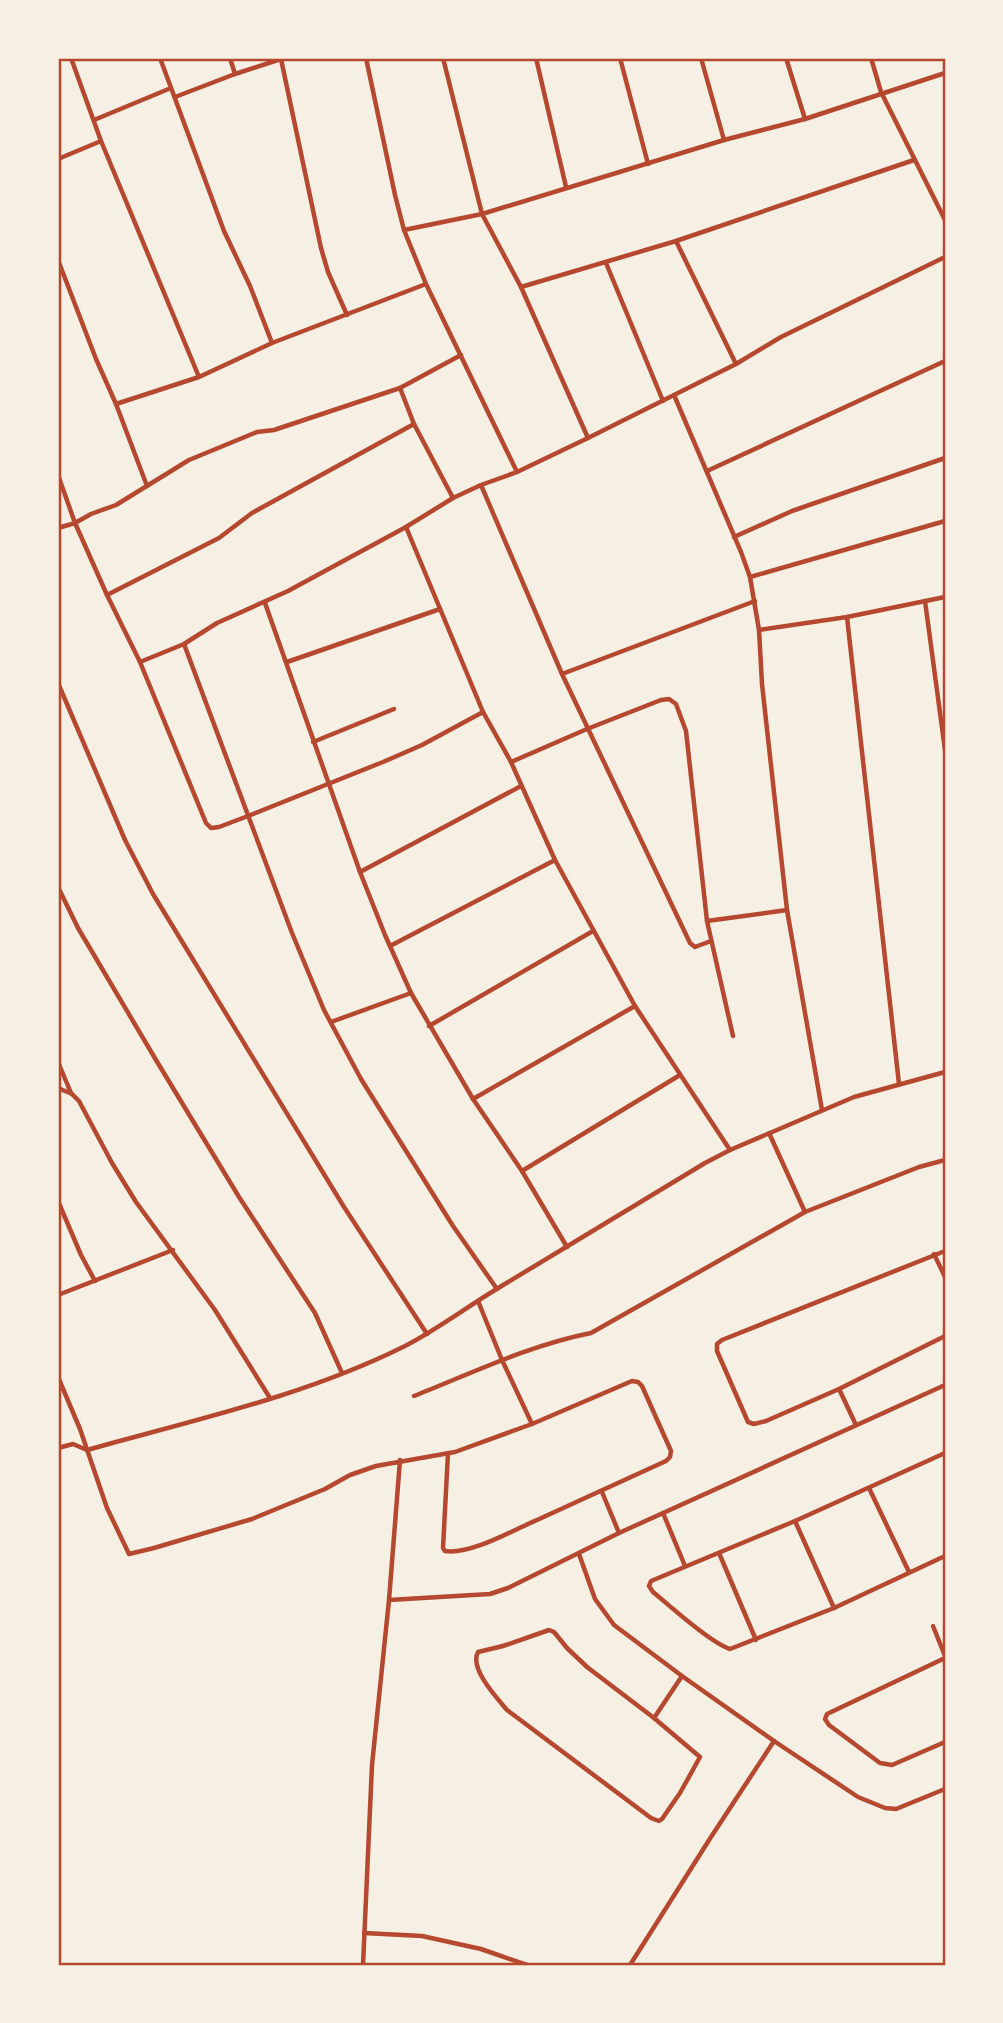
<svg xmlns="http://www.w3.org/2000/svg" width="1003" height="2023" viewBox="0 0 1003 2023" font-family="'Libre Baskerville',serif">
	<style>
		.lines { fill: none; stroke-linecap: round; stroke-linejoin: round }
		.minor { stroke: #b5482f; stroke-width: 4.5 }
		.neatline { fill: none; stroke: #b5482f; stroke-width: 2.5 }
	</style>
	<rect width="100%" height="100%" fill="#f6efe4"/>
	<g class="lines">
		<!-- minor -->
		<g class="minor">
			<path d="M71,58l30,83 98,236"/>
			<path d="M160,58l64,173 26,55 22,57"/>
			<path d="M230,58l5,16"/>
			<path d="M366,58l29,137 9,35 22,54 91,188"/>
			<path d="M443,58l39,156 39,73 67,151"/>
			<path d="M536,58l30,129"/>
			<path d="M620,58l28,106"/>
			<path d="M701,58l23,82"/>
			<path d="M786,58l19,61 140,-46"/>
			<path d="M871,58l10,34 64,128"/>
			<path d="M281,59l40,189 7,24 19,43"/>
			<path d="M175,97l60,-23 49,-16"/>
			<path d="M94,120l77,-32"/>
			<path d="M58,159l43,-18"/>
			<path d="M404,230l78,-16 242,-74 81,-21"/>
			<path d="M676,241l60,123"/>
			<path d="M58,260l38,99 20,45"/>
			<path d="M606,263l57,138"/>
			<path d="M521,287l155,-46 238,-81"/>
			<path d="M674,395l67,157 9,25 9,53 3,54 25,226 35,200"/>
			<path d="M414,424l39,74"/>
			<path d="M707,471l238,-110"/>
			<path d="M58,475l17,48 32,72 33,67 66,161 5,5 8,-1 29,-11 135,-54 39,-17 61,-33"/>
			<path d="M481,485l81,189 128,269 5,4 16,-6"/>
			<path d="M147,486l-31,-82 83,-27 73,-34 154,-59"/>
			<path d="M406,527l77,185 28,50 44,98 80,146 95,144"/>
			<path d="M58,528l17,-5 16,-9 25,-9 73,-45 68,-28 17,-2 126,-42 61,-33"/>
			<path d="M734,537l58,-26 153,-53"/>
			<path d="M750,577l195,-56"/>
			<path d="M107,595l112,-57 33,-25 162,-89 -14,-36"/>
			<path d="M925,601l20,149"/>
			<path d="M265,603l95,269 25,63 26,58 62,106 49,72 45,76"/>
			<path d="M847,617l52,467"/>
			<path d="M759,630l88,-13 98,-20"/>
			<path d="M184,644l108,289 32,77 37,69 92,147 44,63"/>
			<path d="M140,662l44,-18 33,-21 71,-32 118,-64 47,-29 28,-13 36,-13 71,-34 148,-74 45,-27 164,-80"/>
			<path d="M287,662l153,-53"/>
			<path d="M562,674l193,-73"/>
			<path d="M58,683l67,157 28,54 191,313 83,127"/>
			<path d="M313,742l81,-33"/>
			<path d="M511,762l76,-33 74,-29 8,-1 7,5 10,27 21,190 26,115"/>
			<path d="M360,872l161,-86"/>
			<path d="M58,887l20,41 78,132 83,137 76,116 27,60"/>
			<path d="M707,921l80,-11"/>
			<path d="M390,946l165,-86"/>
			<path d="M331,1022l80,-29"/>
			<path d="M429,1026l164,-95"/>
			<path d="M58,1062l13,31"/>
			<path d="M58,1088l14,6 7,7 33,62 24,39 79,108 55,88"/>
			<path d="M473,1099l162,-93"/>
			<path d="M769,1133l36,79"/>
			<path d="M522,1171l158,-96"/>
			<path d="M58,1201l23,54 14,26"/>
			<path d="M945,1251l-223,89 -5,4v7l31,71 6,2 12,-3 73,-32 106,-53"/>
			<path d="M934,1254l11,23"/>
			<path d="M58,1295l115,-45"/>
			<path d="M478,1301l24,59 30,64"/>
			<path d="M58,1377l22,52 27,79 22,46 25,-6 98,-29 73,-30 25,-14 26,-9 79,-14 77,-28 100,-43 6,1 4,4 29,65 -1,6 -4,4c-43,20 -86,39 -129,59 -24,10 -66,35 -92,31l-2,-3 5,-95"/>
			<path d="M839,1389l17,36"/>
			<path d="M414,1396c58,-23 116,-51 177,-63l214,-121 114,-45 26,-7"/>
			<path d="M58,1448l15,-4 14,6c107,-30 218,-54 318,-104 33,-17 63,-40 95,-59 68,-41 137,-83 205,-124l25,-13 124,-53 91,-25"/>
			<path d="M945,1453l-150,68 -144,60 -2,5 4,6c17,14 58,51 77,57l104,-41 111,-52"/>
			<path d="M869,1488l40,84"/>
			<path d="M602,1492l17,41"/>
			<path d="M663,1513l22,53"/>
			<path d="M795,1521l39,87"/>
			<path d="M719,1553l37,87"/>
			<path d="M579,1554l16,45 19,26 68,51 92,65 84,56 27,11 11,1 49,-20"/>
			<path d="M389,1600l101,-6 18,-6 111,-55 326,-148"/>
			<path d="M933,1626l12,30"/>
			<path d="M549,1630l5,2 13,16 20,19 67,51 46,39 -20,36 -18,26 -3,2 -8,-3 -144,-108c-11,-13 -38,-42 -29,-58l25,-6z"/>
			<path d="M945,1658l-118,56 -2,5 4,6 51,38 12,2 53,-23"/>
			<path d="M654,1718l28,-42"/>
			<path d="M364,1933l58,3 59,13 46,16"/>
			<path d="M363,1965l9,-200 17,-165 11,-140"/>
			<path d="M630,1965l81,-128 63,-96"/>
		</g>
	</g>
	<!-- border -->
	<rect width="1003" height="2023" fill="none" stroke="#f6efe4" stroke-width="119"/>
	<rect x="60" y="60" width="884" height="1904" class="neatline"/>
</svg>
